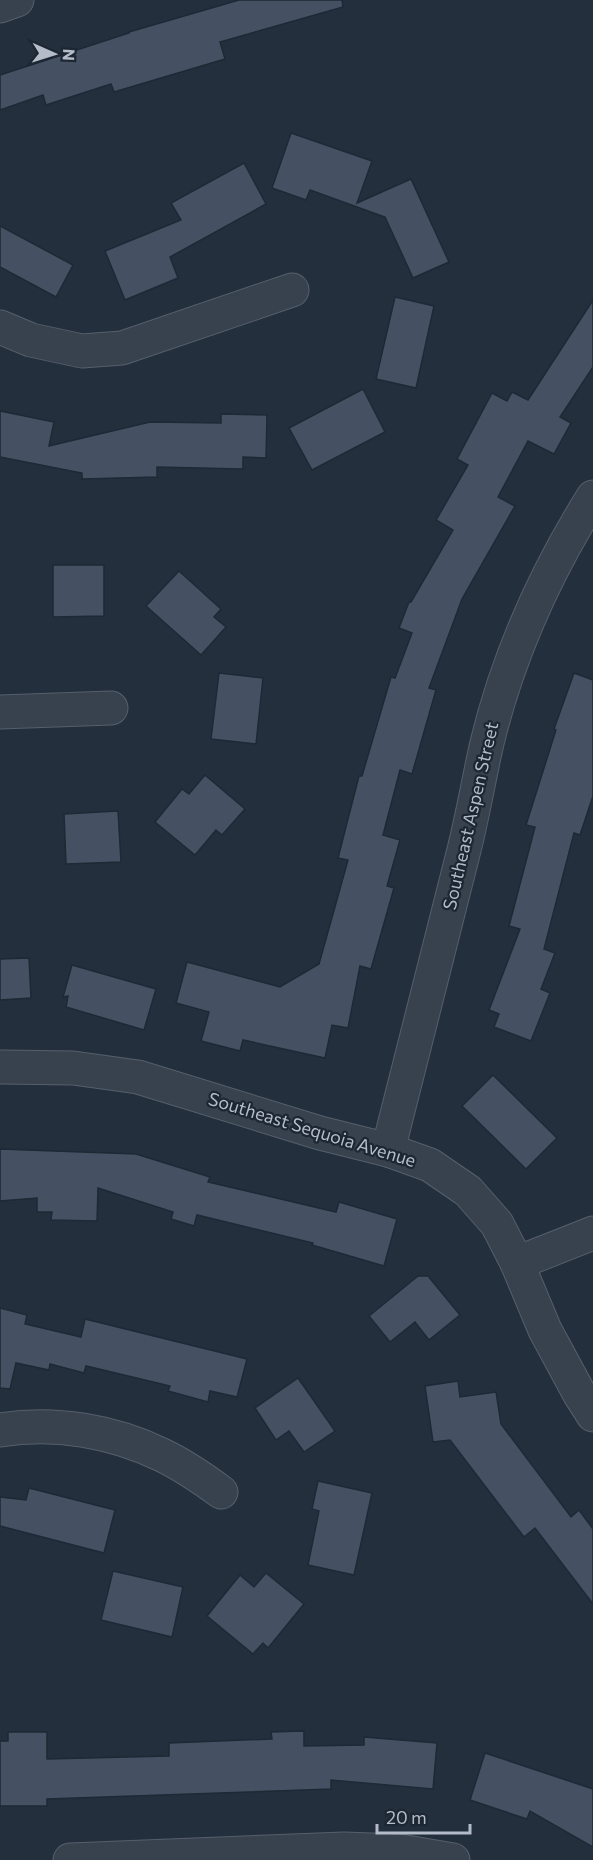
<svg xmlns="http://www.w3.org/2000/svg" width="593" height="1860" viewBox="0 0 593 1860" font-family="Commissioner,sans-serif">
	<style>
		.building { fill: #455162; stroke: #1f2835; stroke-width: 1.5 }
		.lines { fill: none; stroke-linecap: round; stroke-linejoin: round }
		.minor-casing { stroke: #565f6c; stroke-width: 35 }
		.minor { stroke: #38414e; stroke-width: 33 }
		.labels { text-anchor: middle; stroke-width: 4.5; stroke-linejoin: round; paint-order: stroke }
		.street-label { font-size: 18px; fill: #b4bcc9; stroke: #1d2633 }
	</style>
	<rect width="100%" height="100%" fill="#242f3e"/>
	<!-- building -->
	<g class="building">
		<path d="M239,0h103l1,7 -123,35 5,17 -111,33 -3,-8 -65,21 -3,-10 -43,15v-35l129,-42v-1z"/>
		<path d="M291,133l81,28 -15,42 54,-24 38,83 -36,16 -28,-61 -75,-27 -4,10 -34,-12z"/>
		<path d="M244,163l22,41 -96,53 8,21 -53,22 -20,-49 76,-31 -10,-17z"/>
		<path d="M0,226l73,39 -17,32 -56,-30z"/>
		<path d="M395,297l39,9 -18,82 -40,-9z"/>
		<path d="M593,300v67l-33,50 11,6 -17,31 -26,-13 -30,56 17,9 -53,93 -33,89 7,2 -24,84 -12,-4 -17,65 17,5 -13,46 7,2 -23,81 -11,-3 -12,62 -16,-3 -7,33 -82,-18 -3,11 -39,-10 8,-29 -33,-9 11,-41 93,25 39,-23 29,-104 -10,-2 21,-82h3l29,-99 4,1 17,-45 -13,-5 10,-26h2l42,-72 -17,-10 32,-55 -11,-6 35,-66 15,8 5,-9 16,8z"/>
		<path d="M363,389l22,43 -73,38 -23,-42z"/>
		<path d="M0,411l54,11 -5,24 101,-24 71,1v-9l46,1 -1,43 -23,-1v12l-86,-2v10l-75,2v-6l-82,-16z"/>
		<path d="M53,565h51v51l-51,1z"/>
		<path d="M179,571l42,38 -7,8 12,10 -25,28 -55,-49z"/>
		<path d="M219,673l44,5 -7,66 -45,-5z"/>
		<path d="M574,673l19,7v116l-13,39 -6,-2 -30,116 11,4 -14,36 9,4 -19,48 -37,-14 5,-13 -10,-4 31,-81 -11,-3 26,-99 -9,-2 30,-95 -2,-1z"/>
		<path d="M205,775l40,34 -23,26 -6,-5 -21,25 -40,-33 27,-33 7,5z"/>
		<path d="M118,811l3,51 -55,2 -2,-50z"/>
		<path d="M29,958l2,40 -31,2v-41z"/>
		<path d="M72,965l84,24 -12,41 -78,-23 2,-11 -5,1z"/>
		<path d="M493,1075l64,63 -31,31 -64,-63z"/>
		<path d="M0,1149l136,5 74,23 -2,5 128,30 3,-10 58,17 -13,47 -72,-21 1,-2 -116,-28 -3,11 -23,-7 2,-7 -75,-24 -1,33 -46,-1 1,-8h-15v-14l-37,3z"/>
		<path d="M418,1276h10l32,39 -31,25 -14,-18 -25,20 -21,-26z"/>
		<path d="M0,1308l27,7 -2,9 56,13 4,-18 162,40 -10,38 -27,-6 -2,11 -40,-11 2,-5 -84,-20 -2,7 -34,-9 -1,6 -33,-7 -6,26 -10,-1z"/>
		<path d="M298,1378l37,53 -31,21 -15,-21 -13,9 -21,-32z"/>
		<path d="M458,1381l2,16 36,-5 5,32 70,93 8,-7 14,19v75l-58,-76 -11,9 -74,-97 -17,2 -8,-56z"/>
		<path d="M318,1481l54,12 -18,82 -46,-10 11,-54 -7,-2z"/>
		<path d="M29,1488l86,22 -11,43 -104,-27v-29l26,3z"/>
		<path d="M113,1571l70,16 -11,50 -71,-17z"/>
		<path d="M266,1573l38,31 -36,44 -5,-5 -10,11 -46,-38 33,-41 14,12z"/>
		<path d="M304,1731v15l60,-1v-8l73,6 -4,46 -102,-9v9l-284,10v7h-47v-65h8v-9h39v27l122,-3v-13l103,-4 -1,-7z"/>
		<path d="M485,1753l108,36v58l-63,-36 -3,8 -57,-19z"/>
	</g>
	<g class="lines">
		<defs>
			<g id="minor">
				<path d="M0,6l17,-6"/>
				<path d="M0,327l31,13 51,11 40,-3 170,-58"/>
				<path d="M0,712l111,-4"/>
				<path d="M0,1067l73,1 65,9 182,56 68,17 42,15 38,26 29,33 20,39 28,67 34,63 14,22"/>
				<path d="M388,1150c26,-100 51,-200 76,-300 9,-36 15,-72 23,-107 21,-87 59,-171 106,-246"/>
				<path d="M517,1263l76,-30"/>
				<path d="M0,1430c54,-9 113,1 162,25 21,10 40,23 59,37"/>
				<path d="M70,1860l274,-11 56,2 53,9"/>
			</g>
		</defs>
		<!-- minor casing -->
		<use href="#minor" class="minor-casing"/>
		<!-- minor -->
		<use href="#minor" class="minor"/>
	</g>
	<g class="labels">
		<!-- street labels -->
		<g class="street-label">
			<text transform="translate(471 816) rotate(-77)" y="6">Southeast Aspen Street</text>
			<text transform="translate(312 1130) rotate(17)" y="6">Southeast Sequoia Avenue</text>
		</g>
	</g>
	<!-- north arrow -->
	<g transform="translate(54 54) rotate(93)" stroke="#1d2633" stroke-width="4.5" paint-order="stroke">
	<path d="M0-4.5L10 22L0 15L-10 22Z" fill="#b4bcc9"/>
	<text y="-9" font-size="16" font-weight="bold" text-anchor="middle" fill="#b4bcc9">N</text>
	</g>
	<!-- scale -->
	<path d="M377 1824v9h93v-9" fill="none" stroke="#b4bcc9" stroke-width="3"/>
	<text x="386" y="1824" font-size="18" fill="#b4bcc9" stroke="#1d2633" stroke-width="4.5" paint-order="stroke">20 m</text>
</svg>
